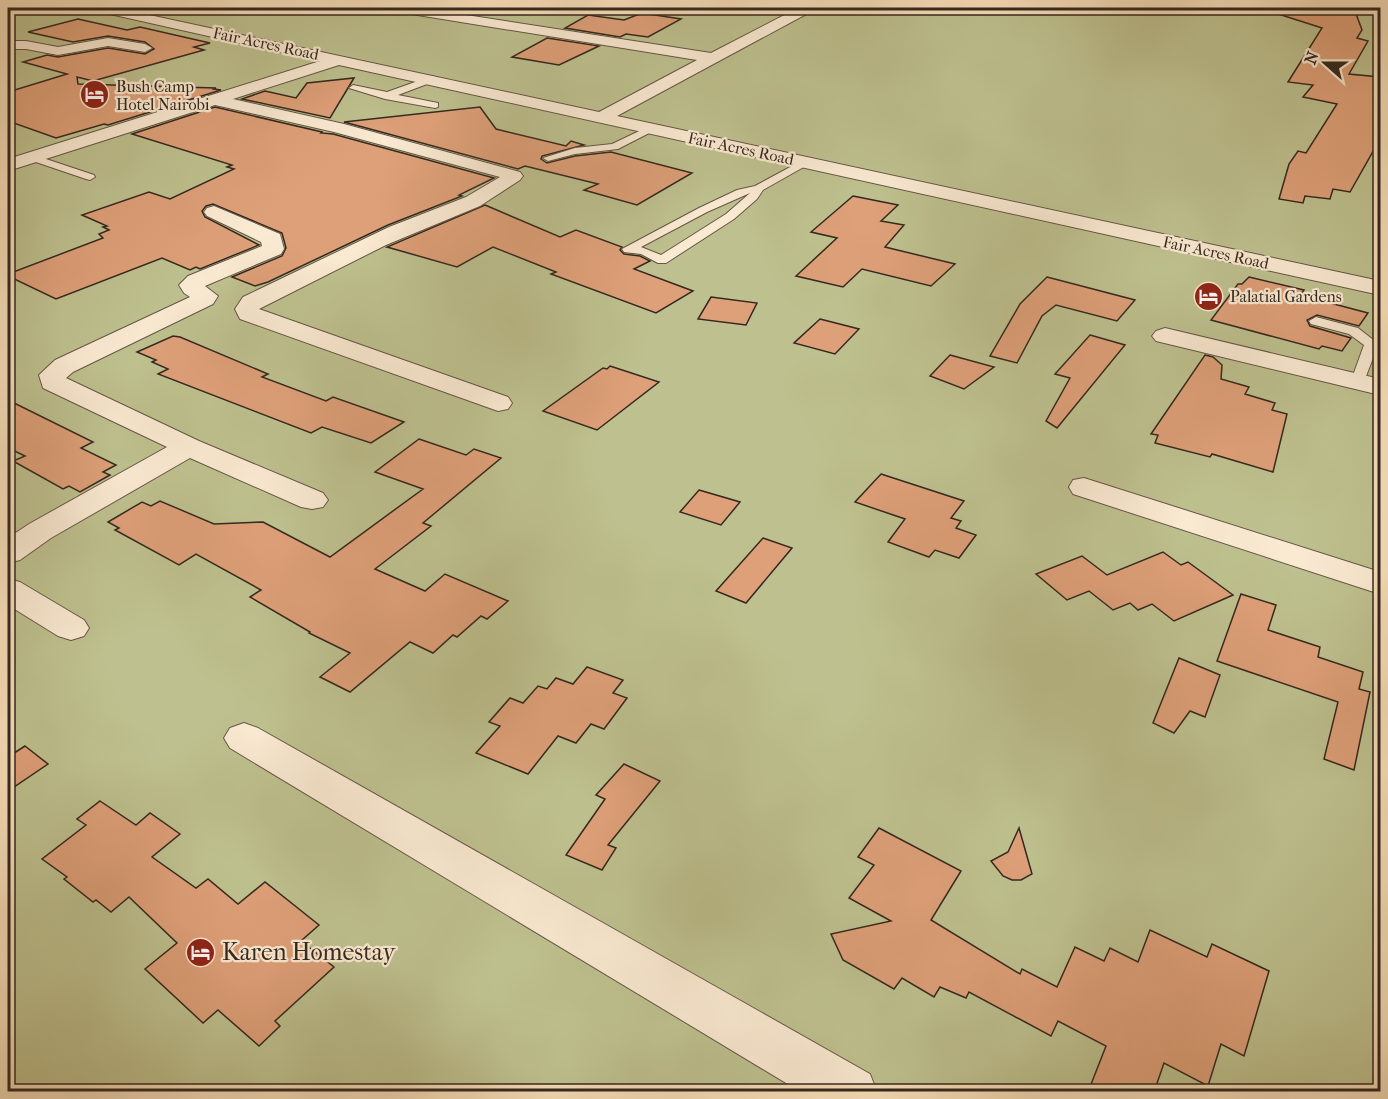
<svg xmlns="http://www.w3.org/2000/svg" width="1388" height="1099" viewBox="0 0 1388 1099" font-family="'IM FELL French Canon',serif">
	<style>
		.green { fill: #bec18f; stroke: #797457; stroke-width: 1.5 }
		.building { fill: #dea079; stroke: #34281f; stroke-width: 1.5 }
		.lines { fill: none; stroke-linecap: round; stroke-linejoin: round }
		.lane-casing { stroke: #655646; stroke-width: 2 }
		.street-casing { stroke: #655646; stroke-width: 2 }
		.lane { fill: #faead2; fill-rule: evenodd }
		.street { fill: #faead2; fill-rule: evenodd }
		.labels { text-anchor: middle; stroke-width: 4.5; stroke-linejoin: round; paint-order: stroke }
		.far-street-label { font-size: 16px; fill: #34281f; stroke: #faead2 }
		.far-poi-label { font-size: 16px; fill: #34281f; stroke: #faead2; text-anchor: start }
		.near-poi-label { font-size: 24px; fill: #34281f; stroke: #faead2; text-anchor: start }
	</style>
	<rect width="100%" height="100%" fill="#f7dfba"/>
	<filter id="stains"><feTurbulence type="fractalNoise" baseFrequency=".00333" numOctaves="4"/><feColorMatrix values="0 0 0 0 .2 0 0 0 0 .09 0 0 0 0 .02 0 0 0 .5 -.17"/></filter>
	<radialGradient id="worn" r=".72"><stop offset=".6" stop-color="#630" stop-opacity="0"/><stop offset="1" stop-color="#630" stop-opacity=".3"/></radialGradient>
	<!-- green -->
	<rect class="green" x="8" y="8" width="1372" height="1083"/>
	<!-- building -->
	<g class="building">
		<path d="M1273,8h57l25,3 7,19 -5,8 11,3 -19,33 31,3v62l-30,53 -17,-3 -3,10 -25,-3 -2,7 -24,-4 10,-35 9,-13 8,2 31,-49 -34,-7 10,-12 -25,-3 34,-54 -50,-16z"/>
		<path d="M642,13l39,6 -33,18 -22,-3 -6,3 -55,-9 23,-13 36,5z"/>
		<path d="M78,19l49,11 13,-3 70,16 -16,4 10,3 -111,31 -16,-4 1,7 138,4 -2,1 7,1 -113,35 -4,-1 -48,14 -48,-17v-29l59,-18 -44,-12 24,-7 11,2 50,-9 37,6 9,-5 -9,-7 -37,-6 -35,6 -45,-10z"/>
		<path d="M547,38l52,8 -40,19 -47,-8z"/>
		<path d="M354,78l-24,40 -88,-19 23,-8 31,7 11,-15z"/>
		<path d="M215,107l107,25 -1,1 12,1 161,44 -35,17 3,1 -74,29 -120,57 -13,4 -23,-9 50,-21 4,-8 -4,-15 -69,-29 -7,2 -4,5 3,6 54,28 -59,24 -4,-2 -6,3 -28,-12 -106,41 -48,-23v-2l95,-36 -4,-4 10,-4 -6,-3 4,-1 -25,-11 67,-23 21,7 64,-30 -7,-2 5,-2 -100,-31z"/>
		<path d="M480,107l16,22 70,17 5,-5 13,4 -42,11 -1,3 6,4 28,-7 36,-4 81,21 -55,32 -53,-15 14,-6 -73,-18 -7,3 -174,-47z"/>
		<path d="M853,196l45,9 -17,16 23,4 -19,22 70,17 -24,22 -69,-17 -19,18 -47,-11 41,-38 -26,-6z"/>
		<path d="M485,205l75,32 16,-7 46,17 -2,3 4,4 16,2 10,5 -16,8 59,22 -37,22 -105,-39 5,-2 -63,-25 -36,20 -70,-20z"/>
		<path d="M1047,277l88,23 -18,21 -61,-16 -14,11 -25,47 -27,-7 30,-52z"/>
		<path d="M1249,277l55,13 -4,5 68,18 -9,13 -42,-11 -10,5 3,6 41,12 -9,13 -20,-5 -3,3 -108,-29 27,-36h4z"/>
		<path d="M711,297l46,6 -11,22 -48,-6z"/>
		<path d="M820,319l39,10 -24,25 -41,-11z"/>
		<path d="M1090,335l35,10 -68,83 -11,-7 24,-43 -15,-4z"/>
		<path d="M173,336l7,1 88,37 -6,3 64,24 7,-4 71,25 -33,21 -49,-16 -11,6 -153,-59 10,-5 -16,-7 4,-2 -19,-8z"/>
		<path d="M950,355l44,12 -30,22 -34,-13z"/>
		<path d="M1205,355l8,2 9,8 -1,14 28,8 -4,7 30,9 -3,7 15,4 -14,58 -61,-18 -2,3 -55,-14 3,-8 -7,-1z"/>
		<path d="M610,366l49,16 -62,48 -54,-19 60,-43 4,1z"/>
		<path d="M8,400l85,42 -12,6 35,17 -13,7 7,3 -30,17 -11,-6 -6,3 -50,-28 12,-5 -17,-8z"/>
		<path d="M419,439l47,16 8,-6 27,9 -78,65 8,3 -56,43 50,22 20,-17 63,27 -21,18 -6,-3 -24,21 -4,-2 -20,18 -23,-11 -60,50 -30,-15 30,-24 -41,-20 1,-1 -60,-35 11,-7 -65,-36 -17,11 -64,-35 4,-2 -11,-6 34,-20 9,4 9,-5 54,23 49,-2 67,35 93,-68 -48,-17z"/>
		<path d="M881,474l83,27 -13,17 10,3 -5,7 20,7 -17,23 -24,-8 -6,7 -41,-15 17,-23 -50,-17z"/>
		<path d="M699,490l41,12 -19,23 -41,-13z"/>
		<path d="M763,538l29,10 -46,55 -30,-12z"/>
		<path d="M1163,552l18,13 7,-3 45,33 -59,26 -22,-17 -14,6 -8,-7 -17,7 -24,-19 -22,9 -31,-26 46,-18 25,19z"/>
		<path d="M1241,594l35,11 -8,25 52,17 -2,10 45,15 -4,17 11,3 -16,78 -30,-11 14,-57 -121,-41z"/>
		<path d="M1179,658l41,17 -15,42 -15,-6 -16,22 -21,-10z"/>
		<path d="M587,667l36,13 -10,13 14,5 -23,31 -13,-5 -15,19 -18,-7 -30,38 -52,-21 24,-27 -11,-4 21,-24 13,5 15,-17 9,3 9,-11 17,6z"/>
		<path d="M25,746l23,18 -40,27v-34z"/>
		<path d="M624,764l36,17 -52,64 8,3 -14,22 -36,-15 39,-56 -9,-4z"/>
		<path d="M100,801l36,24 14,-12 30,21 -28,23 44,31 12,-9 30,25 27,-22 54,43 -18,16 33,26 -59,54 5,5 -21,20 -41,-36 -15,13 -58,-54 32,-26 -48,-46 -18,15 -15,-12 -3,2 -29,-23 3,-2 -25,-18 44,-34 -9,-6z"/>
		<path d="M879,828l82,43 -30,49 89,54 2,-5 35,18 18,-40 29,14 6,-13 28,14 12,-32 57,27 5,-13 57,27 -25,85 -23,-12 -13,42 -44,-23 -10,29h-66l18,-46 -48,-25 -7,15 -82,-44 -3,6 -26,-11 -6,10 -32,-19 -8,11 -51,-29 -12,-26 60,-13 -42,-23 25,-33 -16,-8z"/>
		<path d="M1019,828l13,46 -11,6h-9l-9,-4 -12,-15 17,-9z"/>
	</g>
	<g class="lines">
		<defs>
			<g id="lane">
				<path d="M432,76l3,1v4l-37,14 40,8v4l-3,1 -50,-9 -36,-11 4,-3 34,7z"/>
				<path d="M652,125l5,3 -2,2 -37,19 -43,5 -27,7 -5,-3 32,-10 37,-4z"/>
				<path d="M31,154l63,21 1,2 -5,3 -4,-1 -59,-20v-4z"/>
				<path d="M805,159l5,3 -1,2 -46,26 -6,9 -23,20 -68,44h-8l-17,-9 -17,-2 -2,-3 77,-41 38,-18 18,-4zM750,193l-24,21 -65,41 -20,-8 66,-35z"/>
				<path d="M1316,317l42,11 18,14 2,3 -15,39h-10l-2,-3 13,-36 -15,-11 -38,-10 -2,-3z"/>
			</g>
			<g id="street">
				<path d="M95,8h22l482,104 98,-52 -298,-48 -7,-4h29l290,45 87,-45h15l-1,3 -195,105 763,165v14l-1041,-230 -106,34 111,25 176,48 3,4 -3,4 -40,26 -94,39 -127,64 249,88 4,6 -4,6 -10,2 -258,-92 -5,-10 8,-12 146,-70 77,-30 34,-20 -166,-45 -119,-27 -207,66v-12l312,-98 -219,-49z"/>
				<path d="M108,38l37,6 7,4 -7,4 -37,-6 -50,9 -32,-6h-18l1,-8h17l32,6z"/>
				<path d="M214,206l66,28 4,15 -3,5 -76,32 13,10 -5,8 -140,68 -7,6 133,63 124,52 5,7 -5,7 -11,2 -11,-2 -111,-49 -139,80 -31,22 -12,3v-25l21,-14 138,-77 -124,-59 -4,-13 16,-15 135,-63 -6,-4 -5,-8 9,-9 74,-30 -1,-4 -54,-26 -3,-4 3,-4z"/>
				<path d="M1165,328l215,51v16l-224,-54 -4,-5 4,-5z"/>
				<path d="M1084,478l296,94v22l-307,-100 -4,-7 4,-7z"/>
				<path d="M8,579l12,3 64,38 5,8 -5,8 -13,4 -13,-4 -50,-31z"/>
				<path d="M244,723l14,5 612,346 7,18h-76l-571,-344 -6,-10 6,-10z"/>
			</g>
		</defs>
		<!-- lane casing -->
		<use href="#lane" class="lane-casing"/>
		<!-- street casing -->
		<use href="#street" class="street-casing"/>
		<!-- lane -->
		<use href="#lane" class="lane"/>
		<!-- street -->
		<use href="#street" class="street"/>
	</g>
	<!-- icons -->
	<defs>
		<symbol id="hotel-disc" viewBox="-11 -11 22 22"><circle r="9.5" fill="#8f2418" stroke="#faead2"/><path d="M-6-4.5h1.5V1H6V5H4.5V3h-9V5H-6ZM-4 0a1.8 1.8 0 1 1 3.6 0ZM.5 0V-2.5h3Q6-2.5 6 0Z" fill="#fff"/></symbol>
	</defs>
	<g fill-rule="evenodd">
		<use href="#hotel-disc" x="78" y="78" width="33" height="33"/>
		<use href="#hotel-disc" x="1192" y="280" width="33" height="33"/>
		<use href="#hotel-disc" x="184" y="936" width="33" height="33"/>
	</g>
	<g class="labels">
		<!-- far-street labels -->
		<g class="far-street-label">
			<text transform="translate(266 43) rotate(12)" y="6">Fair Acres Road</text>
			<text transform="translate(741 148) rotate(12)" y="6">Fair Acres Road</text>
			<text transform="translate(1216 252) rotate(12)" y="6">Fair Acres Road</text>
		</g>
		<!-- far-poi labels -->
		<g class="far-poi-label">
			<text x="116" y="92">Bush Camp<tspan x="116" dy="18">Hotel Nairobi</tspan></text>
			<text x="1230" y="302">Palatial Gardens</text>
		</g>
		<!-- near-poi labels -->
		<g class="near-poi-label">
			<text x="222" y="960">Karen Homestay</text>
		</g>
	</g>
	<!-- margin -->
	<rect width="1388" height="1099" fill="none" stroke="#f7dfba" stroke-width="30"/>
	<rect x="9" y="9" width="1370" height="1081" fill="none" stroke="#34281f" stroke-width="3"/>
	<rect x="15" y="15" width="1358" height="1069" fill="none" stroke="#34281f" stroke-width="1.5"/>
	<!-- north arrow -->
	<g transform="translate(1325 63) rotate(291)" stroke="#faead2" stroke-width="4.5" paint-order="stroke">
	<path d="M0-4.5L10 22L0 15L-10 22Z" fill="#34281f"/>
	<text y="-9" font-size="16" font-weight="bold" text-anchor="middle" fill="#34281f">N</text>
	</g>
	<rect width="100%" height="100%" filter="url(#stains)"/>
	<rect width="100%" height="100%" fill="url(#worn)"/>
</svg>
